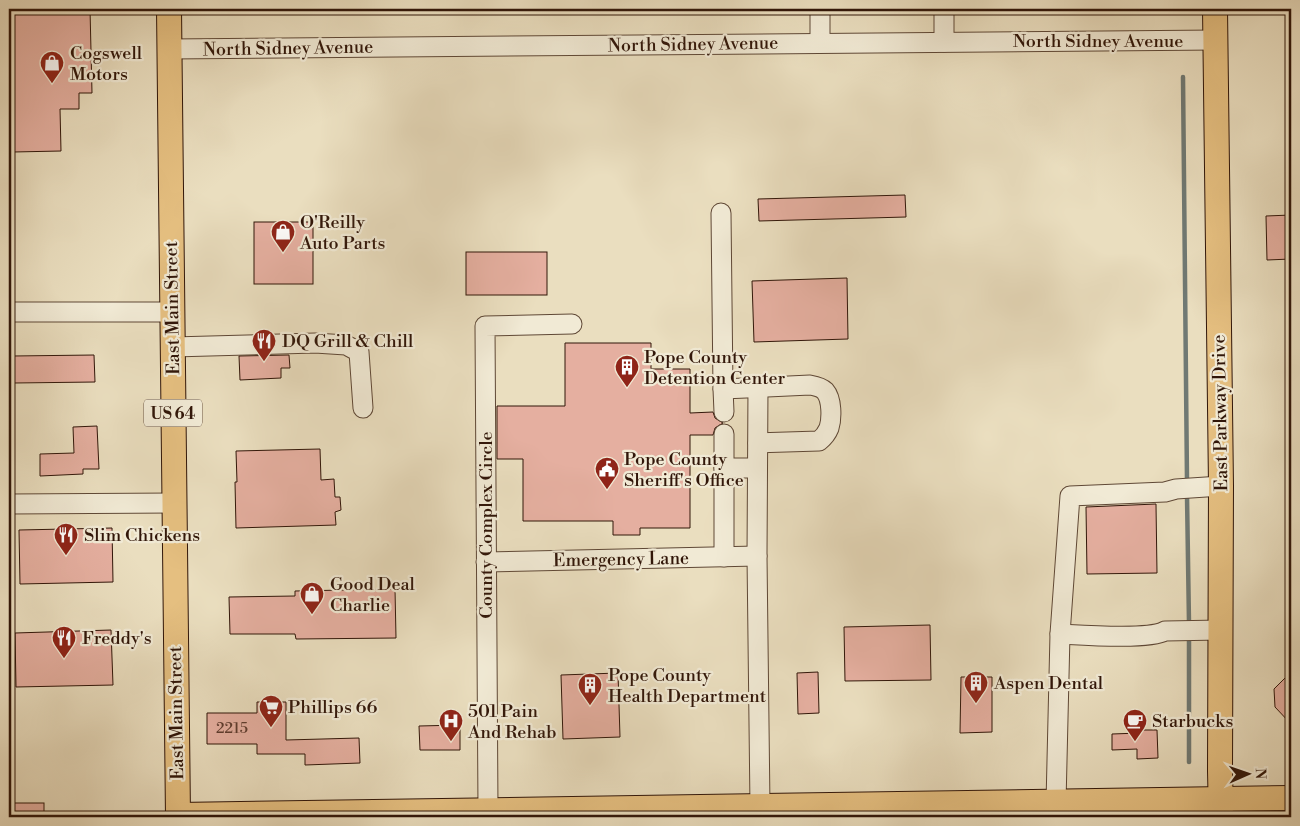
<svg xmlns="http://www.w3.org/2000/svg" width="1300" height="826" viewBox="0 0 1300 826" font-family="'Libre Bodoni',serif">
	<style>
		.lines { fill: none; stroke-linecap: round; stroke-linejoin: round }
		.stream { stroke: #707973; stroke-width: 4.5 }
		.building { fill: #e5afa0; stroke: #311609 }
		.minor-casing { stroke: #5f4836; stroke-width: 21 }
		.major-casing { stroke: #311609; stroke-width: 26 }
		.minor { stroke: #f1ead5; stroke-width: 19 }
		.major { stroke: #e5bf80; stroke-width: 24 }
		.labels { text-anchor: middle; stroke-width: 4.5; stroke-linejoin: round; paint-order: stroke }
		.number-label { font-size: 15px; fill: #5e3c2f }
		.shield { fill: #f1ead5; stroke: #6b5646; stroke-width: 1 }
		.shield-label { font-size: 16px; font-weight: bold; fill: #311609 }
		.street-label { font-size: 18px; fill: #311609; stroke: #f1ead5 }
		.poi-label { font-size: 18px; fill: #311609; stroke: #f1ead5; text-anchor: start }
	</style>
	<rect width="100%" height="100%" fill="#eadebf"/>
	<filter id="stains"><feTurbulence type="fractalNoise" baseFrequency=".004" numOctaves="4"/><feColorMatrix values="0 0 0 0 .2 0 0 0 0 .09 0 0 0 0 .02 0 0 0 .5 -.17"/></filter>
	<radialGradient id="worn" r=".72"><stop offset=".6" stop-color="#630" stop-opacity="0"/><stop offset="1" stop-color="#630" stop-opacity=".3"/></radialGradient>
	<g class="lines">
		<!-- stream -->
		<g class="stream">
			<path d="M1182,10v-1"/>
			<path d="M1183,77l4,403"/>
			<path d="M1187,496l2,127"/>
			<path d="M1189,762v-123"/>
		</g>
	</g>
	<!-- building -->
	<g class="building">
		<path d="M11,9h79l2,84h-13v16h-19l1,42 -48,1 -1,-77h-3v-43h2z"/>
		<path d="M905,195l1,22 -147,4 -1,-22z"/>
		<path d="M1291,215v44l-24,1 -1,-44z"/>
		<rect x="254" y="222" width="59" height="62"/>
		<rect x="466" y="252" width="81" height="43"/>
		<path d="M847,278l1,61 -94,3 -2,-61z"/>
		<path d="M565,343h86v26h39v44l23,-1 2,6 8,5 -8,5 -2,7h-23v93h-50v7h-27v-14h-90v-62h-26v-53h68z"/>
		<path d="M94,355l1,27 -81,1 -1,-27z"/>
		<path d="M289,355l1,13h-9v10l-41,2 -1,-24z"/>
		<path d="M97,426l2,43h-16v5l-43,2v-22l34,-1 -1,-26z"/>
		<path d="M320,449l1,31 13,-1 1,18h5l1,13 -6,2 1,13 -100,3 -1,-46h2l-1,-31z"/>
		<path d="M1156,504l1,69 -70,1 -1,-67z"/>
		<path d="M112,528l1,54 -93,2 -1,-54z"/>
		<path d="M395,589l1,49 -100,1 -1,-5h-65l-1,-37 66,-1v-5z"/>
		<path d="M930,625l1,55 -86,1 -1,-54z"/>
		<path d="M111,630l2,55 -97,2 -1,-54z"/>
		<path d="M818,672l1,41 -21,1 -1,-41z"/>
		<path d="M1291,672v52l-16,-17 -1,-18z"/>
		<path d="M618,673l2,64 -57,2 -2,-64z"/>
		<path d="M961,677h31v55l-32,1z"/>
		<path d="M257,702h29v38l73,-2 1,25 -55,2v-11h-48v-10h-50v-31h50z"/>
		<path d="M460,725v25h-40l-1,-24z"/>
		<path d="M1140,730h17l1,28 -21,1v-10l-25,1v-16l28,-1z"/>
		<rect x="9" y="803" width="35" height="14"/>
	</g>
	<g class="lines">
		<defs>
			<g id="minor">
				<path d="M820,9v34"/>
				<path d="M944,9v33"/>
				<path d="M169,49l1047,-9"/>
				<path d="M721,213l2,176 87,-4c6,1 11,2 15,6 7,8 7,27 4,37 -2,5 -5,9 -10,13l-61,2"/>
				<path d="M9,312h163"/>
				<path d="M173,347l142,-4 31,2 13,7 4,56"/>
				<path d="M758,387l-1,169 3,251"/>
				<path d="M723,389l1,23"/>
				<path d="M724,434v34h33"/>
				<path d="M724,468v89"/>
				<path d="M9,504l165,-1"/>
				<path d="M486,562l271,-6"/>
				<path d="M1060,634c21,1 89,6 105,-3l56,-1"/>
				<path d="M1056,803l4,-169 10,-138 95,-4 11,-3 45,-3"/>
				<path d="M488,810l-3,-484 87,-2"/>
			</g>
			<g id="major">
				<path d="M169,9l9,808"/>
				<path d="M1215,9l6,477 -1,285 1,46"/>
				<path d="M178,815l1113,-17"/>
			</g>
		</defs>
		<!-- minor casing -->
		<use href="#minor" class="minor-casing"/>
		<!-- major casing -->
		<use href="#major" class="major-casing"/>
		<!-- minor -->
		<use href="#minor" class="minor"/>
		<!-- major -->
		<use href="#major" class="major"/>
	</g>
	<!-- icons -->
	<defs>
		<symbol id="shop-pin" viewBox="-11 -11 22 30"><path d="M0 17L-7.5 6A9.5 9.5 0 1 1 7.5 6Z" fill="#8f2418" stroke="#f1ead5"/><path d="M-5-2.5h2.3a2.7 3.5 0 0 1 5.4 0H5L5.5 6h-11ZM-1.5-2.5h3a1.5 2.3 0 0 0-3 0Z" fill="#fff"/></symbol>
		<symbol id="restaurant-pin" viewBox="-11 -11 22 30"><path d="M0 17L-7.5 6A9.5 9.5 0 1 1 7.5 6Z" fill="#8f2418" stroke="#f1ead5"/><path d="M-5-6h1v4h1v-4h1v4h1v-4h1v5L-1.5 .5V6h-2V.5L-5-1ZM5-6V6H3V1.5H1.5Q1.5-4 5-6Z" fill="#fff"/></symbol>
		<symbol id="building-pin" viewBox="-11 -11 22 30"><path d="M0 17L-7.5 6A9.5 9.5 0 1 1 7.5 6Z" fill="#8f2418" stroke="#f1ead5"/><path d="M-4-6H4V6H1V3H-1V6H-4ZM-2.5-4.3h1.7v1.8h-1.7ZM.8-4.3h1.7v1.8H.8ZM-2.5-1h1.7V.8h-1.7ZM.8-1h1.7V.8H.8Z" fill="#fff"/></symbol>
		<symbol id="civic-pin" viewBox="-11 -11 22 30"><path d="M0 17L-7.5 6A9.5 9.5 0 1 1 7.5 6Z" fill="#8f2418" stroke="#f1ead5"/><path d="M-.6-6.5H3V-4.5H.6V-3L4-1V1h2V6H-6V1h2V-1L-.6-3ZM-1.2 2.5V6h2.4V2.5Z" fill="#fff"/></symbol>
		<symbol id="supermarket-pin" viewBox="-11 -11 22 30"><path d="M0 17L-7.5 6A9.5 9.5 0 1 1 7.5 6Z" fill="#8f2418" stroke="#f1ead5"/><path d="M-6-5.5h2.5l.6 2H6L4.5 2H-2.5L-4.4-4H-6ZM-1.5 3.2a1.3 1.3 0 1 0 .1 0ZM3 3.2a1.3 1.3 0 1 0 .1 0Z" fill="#fff"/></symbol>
		<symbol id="hospital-pin" viewBox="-11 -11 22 30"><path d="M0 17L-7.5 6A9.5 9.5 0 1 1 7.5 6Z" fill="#8f2418" stroke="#f1ead5"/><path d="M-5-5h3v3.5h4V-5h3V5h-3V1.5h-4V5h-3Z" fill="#fff"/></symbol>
		<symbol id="cafe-pin" viewBox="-11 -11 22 30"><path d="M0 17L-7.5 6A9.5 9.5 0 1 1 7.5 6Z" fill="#8f2418" stroke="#f1ead5"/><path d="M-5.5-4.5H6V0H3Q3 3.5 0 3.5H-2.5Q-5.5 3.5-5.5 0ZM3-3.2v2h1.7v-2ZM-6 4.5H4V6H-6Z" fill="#fff"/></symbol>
	</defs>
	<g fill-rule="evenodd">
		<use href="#shop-pin" x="38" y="49" width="28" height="38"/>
		<use href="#shop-pin" x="269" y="218" width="28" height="38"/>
		<use href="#restaurant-pin" x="250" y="327" width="28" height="38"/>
		<use href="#building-pin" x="613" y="353" width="28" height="38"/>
		<use href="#civic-pin" x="593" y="455" width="28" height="38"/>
		<use href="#restaurant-pin" x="52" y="521" width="28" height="38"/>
		<use href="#shop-pin" x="298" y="580" width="28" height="38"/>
		<use href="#restaurant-pin" x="50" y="624" width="28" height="38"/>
		<use href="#building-pin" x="962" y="669" width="28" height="38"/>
		<use href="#building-pin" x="576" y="671" width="28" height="38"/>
		<use href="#supermarket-pin" x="257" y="693" width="28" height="38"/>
		<use href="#hospital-pin" x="437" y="707" width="28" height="38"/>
		<use href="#cafe-pin" x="1121" y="707" width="28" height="38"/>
	</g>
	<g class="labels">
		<!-- number labels -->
		<g class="number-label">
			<text x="232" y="733">2215</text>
		</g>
		<!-- shield labels -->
		<rect class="shield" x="144" y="399.5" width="58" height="27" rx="4"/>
		<g class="shield-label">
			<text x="173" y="419">US 64</text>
		</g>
		<!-- street labels -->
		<g class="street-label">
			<text x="1098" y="47">North Sidney Avenue</text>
			<text transform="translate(693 44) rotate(-1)" y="6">North Sidney Avenue</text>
			<text transform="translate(288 48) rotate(-1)" y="6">North Sidney Avenue</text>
			<text transform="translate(172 308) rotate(-91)" y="6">East Main Street</text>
			<text transform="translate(1220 413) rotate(-91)" y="6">East Parkway Drive</text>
			<text transform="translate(486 525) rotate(-90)" y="6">County Complex Circle</text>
			<text transform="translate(621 559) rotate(-1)" y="6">Emergency Lane</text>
			<text transform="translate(176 713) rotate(-91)" y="6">East Main Street</text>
		</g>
		<!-- poi labels -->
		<g class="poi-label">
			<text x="70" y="59">Cogswell<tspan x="70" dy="21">Motors</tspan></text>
			<text x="300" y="228">O'Reilly<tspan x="300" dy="21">Auto Parts</tspan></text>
			<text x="282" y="347">DQ Grill &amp; Chill</text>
			<text x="644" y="363">Pope County<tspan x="644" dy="21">Detention Center</tspan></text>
			<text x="624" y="465">Pope County<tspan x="624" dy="21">Sheriff's Office</tspan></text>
			<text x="84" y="541">Slim Chickens</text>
			<text x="330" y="590">Good Deal<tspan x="330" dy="21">Charlie</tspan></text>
			<text x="82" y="644">Freddy's</text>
			<text x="608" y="681">Pope County<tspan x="608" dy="21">Health Department</tspan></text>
			<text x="994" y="689">Aspen Dental</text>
			<text x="288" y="713">Phillips 66</text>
			<text x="468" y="717">501 Pain<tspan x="468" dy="21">And Rehab</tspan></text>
			<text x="1152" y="727">Starbucks</text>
		</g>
	</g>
	<!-- margin -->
	<rect width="1300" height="826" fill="none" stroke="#eadebf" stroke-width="30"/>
	<rect x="10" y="10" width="1280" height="806" fill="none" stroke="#311609" stroke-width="2.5"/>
	<rect x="15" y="15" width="1270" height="796" fill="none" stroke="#311609"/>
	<!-- north arrow -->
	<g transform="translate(1248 774) rotate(88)" stroke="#f1ead5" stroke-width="4" paint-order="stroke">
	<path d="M0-4L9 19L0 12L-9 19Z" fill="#311609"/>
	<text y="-8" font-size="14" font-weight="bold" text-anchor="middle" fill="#311609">N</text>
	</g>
	<rect width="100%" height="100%" filter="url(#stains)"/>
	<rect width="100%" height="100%" fill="url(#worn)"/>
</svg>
